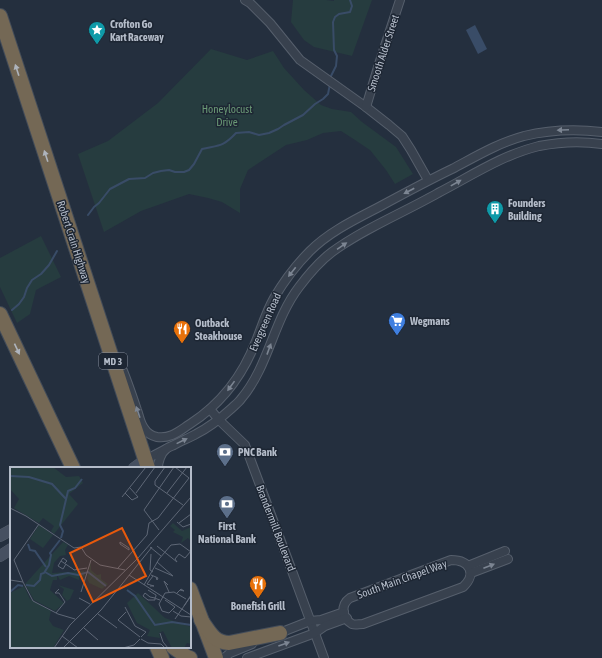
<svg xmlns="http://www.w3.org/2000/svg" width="602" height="658" viewBox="0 0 602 658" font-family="'Asap Condensed',sans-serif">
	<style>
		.green { fill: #263c3f }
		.water { fill: #394c67 }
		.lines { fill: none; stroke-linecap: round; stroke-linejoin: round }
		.stream { stroke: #394c67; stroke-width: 2 }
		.street-casing { stroke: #565f6c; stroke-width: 10 }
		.secondary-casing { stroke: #565f6c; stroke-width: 12 }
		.highway-casing { stroke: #434c59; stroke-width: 16 }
		.street { stroke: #38414e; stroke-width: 8 }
		.secondary { stroke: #465061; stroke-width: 11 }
		.highway { stroke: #746855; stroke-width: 14 }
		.oneway { fill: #aeb4bd }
		.oneway2 { fill: #7c8592 }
		.labels { text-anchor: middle; stroke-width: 3; stroke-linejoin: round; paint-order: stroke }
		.shield { fill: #1d2633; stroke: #878f9c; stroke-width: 1 }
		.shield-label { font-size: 10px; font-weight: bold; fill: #b4bcc9 }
		.poi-label { font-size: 11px; font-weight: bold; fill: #b4bcc9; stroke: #1d2633; text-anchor: start }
		.street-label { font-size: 11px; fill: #b4bcc9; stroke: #1d2633 }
		.park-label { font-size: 11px; fill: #6b9a76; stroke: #1d2633 }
		.inset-river { fill: none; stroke: #394c67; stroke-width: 2 }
		.inset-road { fill: none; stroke: #5e6776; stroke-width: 1 }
		.view { fill: #e8590c; fill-opacity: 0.15; stroke: #e8590c; stroke-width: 2 }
		.inset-edge { fill: none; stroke: #b4bcc9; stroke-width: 2 }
	</style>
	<rect width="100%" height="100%" fill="#242f3e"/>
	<!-- green -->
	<g class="green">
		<path d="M293,0h33l8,1v-1h38l-20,56 -38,-9 -10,-7 -13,-18z"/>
		<path d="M211,49l36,11 26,-9 11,17 20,22 17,15 11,4 19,3 11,10 34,25 17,27 -18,10 -9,-14 -16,-20 -15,-10 -14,-9 -18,2 -16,7 -21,5 -38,25 -8,19v24l-18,-11 -14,-4 -19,-4 -48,17 -37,21 -26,-78 30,-13 50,-38z"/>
		<path d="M41,236l20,41 -25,13 -6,24 -13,9 -17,-36v-29z"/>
	</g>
	<!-- water -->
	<path class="water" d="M475,25l12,24 -9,5 -12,-24z"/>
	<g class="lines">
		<!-- stream -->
		<g class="stream">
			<path d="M330,78l6,-12 1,-10 -3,-6 -1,-28 2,-5 4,-3 11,-2 2,-6 -2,-6"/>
			<path d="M88,215l6,-8 5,-4 11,-14 19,-10 16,-1 8,-5 8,-2 8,-1 6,2h9l5,-2 5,-6 8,-15c17,-4 21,-2 34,-16l13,-1 10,3 10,-2 9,-4 6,-4 19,-10 12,-11 8,-5 5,-5 2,-10"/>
			<path d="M12,310l7,-6 5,-7 3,-9 5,-8 9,-6 8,-9 8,-14"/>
		</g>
		<defs>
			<g id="street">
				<path d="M245,0l5,3 20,20 30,37 66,47 23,18 13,11 9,14 17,30"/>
				<path d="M366,107l13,-43 21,-64"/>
				<path d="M121,366c6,14 11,29 16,44 2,5 3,13 7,18 3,5 8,8 13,9 14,2 22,-6 33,-13 31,-20 53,-49 66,-83 6,-15 10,-29 18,-43 10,-17 22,-33 36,-47 19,-19 44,-31 69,-44 24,-13 48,-26 73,-38 23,-12 46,-26 72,-33 25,-6 52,-7 78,-4"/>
				<path d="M210,409l9,11 26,25 47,126 32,87"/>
				<path d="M145,460l21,-11"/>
				<path d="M158,468c0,-6 3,-15 8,-19 2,-2 6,-3 8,-4 7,-4 15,-7 22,-11 14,-7 25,-16 36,-26 3,-3 7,-6 9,-9 28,-33 32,-78 58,-112 9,-12 21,-26 33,-35 33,-24 71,-39 106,-59 33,-17 64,-38 101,-47 20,-4 43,-5 63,-2"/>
				<path d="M451,560c19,0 26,14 12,27l-100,37c-4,0 -8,1 -11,0 -10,-6 -12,-19 -2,-26z"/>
				<path d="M468,566l37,-15"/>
				<path d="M471,573l37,-14"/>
				<path d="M277,634l33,-13 11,-1 23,-8"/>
				<path d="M224,658l6,-5 22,-9"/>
				<path d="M247,658l68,-25 10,-7 22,-8"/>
			</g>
			<g id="secondary">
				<path d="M134,468l11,-8"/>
				<path d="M0,536l11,-6"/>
				<path d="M0,556l11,-7"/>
			</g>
			<g id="highway">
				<path d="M0,16l148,452"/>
				<path d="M0,314l73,154"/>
				<path d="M190,589l26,69"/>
				<path d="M201,620c9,12 12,22 28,23l51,-10"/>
				<path d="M157,647l5,11"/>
				<path d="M173,647l14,10 3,1"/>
			</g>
		</defs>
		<!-- street casing -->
		<use href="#street" class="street-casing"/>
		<!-- secondary casing -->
		<use href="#secondary" class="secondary-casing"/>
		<!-- highway casing -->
		<use href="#highway" class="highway-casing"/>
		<!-- street -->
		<use href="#street" class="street"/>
		<!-- secondary -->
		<use href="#secondary" class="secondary"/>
		<!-- highway -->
		<use href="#highway" class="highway"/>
	</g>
	<!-- one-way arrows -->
	<defs><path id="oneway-solid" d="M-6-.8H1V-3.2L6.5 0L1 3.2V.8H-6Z"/></defs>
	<g class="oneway">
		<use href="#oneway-solid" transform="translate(17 70) rotate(-108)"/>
		<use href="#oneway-solid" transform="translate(46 156) rotate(-108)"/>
		<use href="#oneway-solid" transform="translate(17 349) rotate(65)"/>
	</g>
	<g class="oneway2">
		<use href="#oneway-solid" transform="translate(563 130) rotate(178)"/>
		<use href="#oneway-solid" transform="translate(456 183) rotate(-29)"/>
		<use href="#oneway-solid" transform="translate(409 191) rotate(152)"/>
		<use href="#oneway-solid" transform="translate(342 246) rotate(-34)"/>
		<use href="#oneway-solid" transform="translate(292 272) rotate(128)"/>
		<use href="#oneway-solid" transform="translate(269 349) rotate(-70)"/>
		<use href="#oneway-solid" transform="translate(231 386) rotate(126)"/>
		<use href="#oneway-solid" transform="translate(138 412) rotate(-109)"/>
		<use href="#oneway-solid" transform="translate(182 441) rotate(-26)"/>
		<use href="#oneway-solid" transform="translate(489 566) rotate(-21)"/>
		<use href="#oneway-solid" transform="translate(284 644) rotate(-20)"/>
	</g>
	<!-- icons -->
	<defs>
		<symbol id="sight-pin" viewBox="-11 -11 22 30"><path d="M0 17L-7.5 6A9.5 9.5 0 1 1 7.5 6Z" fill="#0f9aa8" stroke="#1d2633"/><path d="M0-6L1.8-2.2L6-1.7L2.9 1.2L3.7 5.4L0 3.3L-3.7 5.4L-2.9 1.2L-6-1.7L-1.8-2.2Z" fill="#fff"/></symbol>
		<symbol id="building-pin" viewBox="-11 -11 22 30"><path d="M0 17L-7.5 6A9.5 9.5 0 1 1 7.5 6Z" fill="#0f9aa8" stroke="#1d2633"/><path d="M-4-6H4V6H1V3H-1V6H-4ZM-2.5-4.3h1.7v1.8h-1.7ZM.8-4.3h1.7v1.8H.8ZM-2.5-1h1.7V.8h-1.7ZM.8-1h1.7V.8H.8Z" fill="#fff"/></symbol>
		<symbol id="supermarket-pin" viewBox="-11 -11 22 30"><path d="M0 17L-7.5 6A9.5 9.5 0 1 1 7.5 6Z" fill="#3f7fe0" stroke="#1d2633"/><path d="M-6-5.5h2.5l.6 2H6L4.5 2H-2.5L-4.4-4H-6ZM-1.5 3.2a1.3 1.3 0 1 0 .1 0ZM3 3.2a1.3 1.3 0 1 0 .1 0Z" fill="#fff"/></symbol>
		<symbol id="restaurant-pin" viewBox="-11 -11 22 30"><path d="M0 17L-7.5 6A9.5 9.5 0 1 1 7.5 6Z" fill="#e8710a" stroke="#1d2633"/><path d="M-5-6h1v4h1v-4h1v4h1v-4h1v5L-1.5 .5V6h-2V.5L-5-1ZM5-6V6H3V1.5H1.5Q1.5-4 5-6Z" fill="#fff"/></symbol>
		<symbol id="bank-pin" viewBox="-11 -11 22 30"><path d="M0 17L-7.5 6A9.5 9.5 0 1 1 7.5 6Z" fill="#5c6f8a" stroke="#1d2633"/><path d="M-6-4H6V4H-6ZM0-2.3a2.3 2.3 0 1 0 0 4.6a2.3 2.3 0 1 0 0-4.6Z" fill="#fff"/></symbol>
	</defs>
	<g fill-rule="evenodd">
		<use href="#sight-pin" x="87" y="20" width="20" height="27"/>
		<use href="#building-pin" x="485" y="199" width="20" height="27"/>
		<use href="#supermarket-pin" x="387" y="311" width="20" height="27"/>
		<use href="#restaurant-pin" x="172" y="319" width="20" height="27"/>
		<use href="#bank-pin" x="215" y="442" width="20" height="27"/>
		<use href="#bank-pin" x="217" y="494" width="20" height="27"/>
		<use href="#restaurant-pin" x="248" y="574" width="20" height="27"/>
	</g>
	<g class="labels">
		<!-- shield labels -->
		<rect class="shield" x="99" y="353" width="28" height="16" rx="3"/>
		<g class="shield-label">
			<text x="113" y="365">MD 3</text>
		</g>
		<!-- poi labels -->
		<g class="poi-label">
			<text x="110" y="28">Crofton Go<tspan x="110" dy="13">Kart Raceway</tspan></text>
			<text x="508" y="207">Founders<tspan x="508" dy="13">Building</tspan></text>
			<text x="410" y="325">Wegmans</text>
			<text x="195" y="327">Outback<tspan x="195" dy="13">Steakhouse</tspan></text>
			<text x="238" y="456">PNC Bank</text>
			<text x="227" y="530" text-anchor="middle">First<tspan x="227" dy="13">National Bank</tspan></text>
			<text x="258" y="610" text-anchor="middle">Bonefish Grill</text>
		</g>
		<!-- street labels -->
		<g class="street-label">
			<text transform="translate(383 53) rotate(-72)" y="4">Smooth Alder Street</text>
			<text transform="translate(74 242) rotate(72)" y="4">Robert Crain Highway</text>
			<text transform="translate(265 322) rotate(-66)" y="4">Evergreen Road</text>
			<text transform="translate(276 528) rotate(69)" y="4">Brandermill Boulevard</text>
			<text transform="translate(402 579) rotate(-20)" y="4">South Main Chapel Way</text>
		</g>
		<!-- park labels -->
		<g class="park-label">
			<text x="227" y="113">Honeylocust<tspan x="227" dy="13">Drive</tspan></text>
		</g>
	</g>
	<!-- overview -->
	<g transform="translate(10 467)">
		<rect width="181" height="181" fill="#242f3e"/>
		<path d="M0,0h43l13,10 13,-1 4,7 -14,11 9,10 -24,30 -3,-3 3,-5 -11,-8 -4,5 -25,-15 5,-9 -9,-10zM163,56l9,8 9,-4v14l-3,-3 -7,5 2,-6 -10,-5 2,-2 -5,-4zM29,58l14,10 -10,13 -13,-9zM53,75l5,3 -3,5 1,5 -6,1 -6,7 -2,10 32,-2 1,4 -3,3 -3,-2v4l-10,-4 -9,4 -3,-5v5h-4l-3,10 14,13 -9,8 -21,-11 -9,-16zM81,95v8l6,5 4,-1v5l7,5 -6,5 -13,-6 -2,-5zM48,118l16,5 -4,9 -3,2 -5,-6 2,-6zM14,119l6,13 21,12 -2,9 4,6 11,4 -11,18 -43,-1v-54zM128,126l27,25 26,9v17l-4,-1 -3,5h-12l-9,-17 -4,2 1,5 -13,-2 3,-6 -13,-7 -10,-20z" fill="#263c3f"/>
		<path class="inset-river" d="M0,9l19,1 23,7 14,15M51,71l2,-7 -3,-6 8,-34 7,-3 7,-9M18,77l2,6 5,1 11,16M35,105l7,4 16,-3 10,2 10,-3 18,14M16,118l8,1 6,-6 1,-6 3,-1 5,-8 2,-10 -1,-2 10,-13M117,123l8,6 20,29 17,-3 19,3M0,125l8,-7 5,1"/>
		<path class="inset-road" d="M155,0l-10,14v4l28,20M115,26l7,7 6,-3 -8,-9M126,26l19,-26M157,26l20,-26M112,30l24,-30M0,41l16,8 48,32 7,-1 5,8 14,10 25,5M167,55l6,5 8,-3M169,56l12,-9M149,63l-15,-20 30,-43M110,75l9,6v2l-9,-6zM147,79l20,16 -2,-3 4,-5 6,4 6,-7M140,80l11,9M141,87l-1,16 3,2M51,94l-3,5 5,3 3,-5M55,96l2,-2 -4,-3 -2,3 12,8 1,1 13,-2M108,101l29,-33 2,-12 9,-5 31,-40 -14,-11M145,101l18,8 -16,-14M119,108l62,40M141,108l5,2 2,1 -1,2 -1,-3M0,113l13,2 10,19 25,13 17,5M13,115l-9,-22 25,-36M134,118l15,-26 12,-14 9,-1 11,8M158,118l-4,-4 5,11M140,119h4l-7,-2 6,-8M138,123l8,5v1l-1,2v2h-7l-5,-4 2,-3 5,4 5,1 2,1 3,1M71,125l10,-32M167,126l3,-3 4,1 -3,-2 -1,1M69,131l11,6M155,133l10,7 -6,6 -7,-2 -3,-7 6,-11 9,-1 12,7M174,139l7,-11M115,140l10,19 11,6 -5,5M163,144l8,5 10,1M116,145l-8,8 22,17M46,146l9,-11 -6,-9h-4l4,-4M88,147l19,14M165,152l16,-23M74,161l14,12M150,166l3,9 5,6M52,169l16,12M131,172l7,4 13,1 4,4M44,181l16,-23 68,-67 53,-61M53,181l38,-38 51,-63M113,181l11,-3 6,-6"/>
		<path class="view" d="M112,61l24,48 -53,26 -23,-49z"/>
		<rect width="181" height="181" class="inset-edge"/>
	</g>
</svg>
